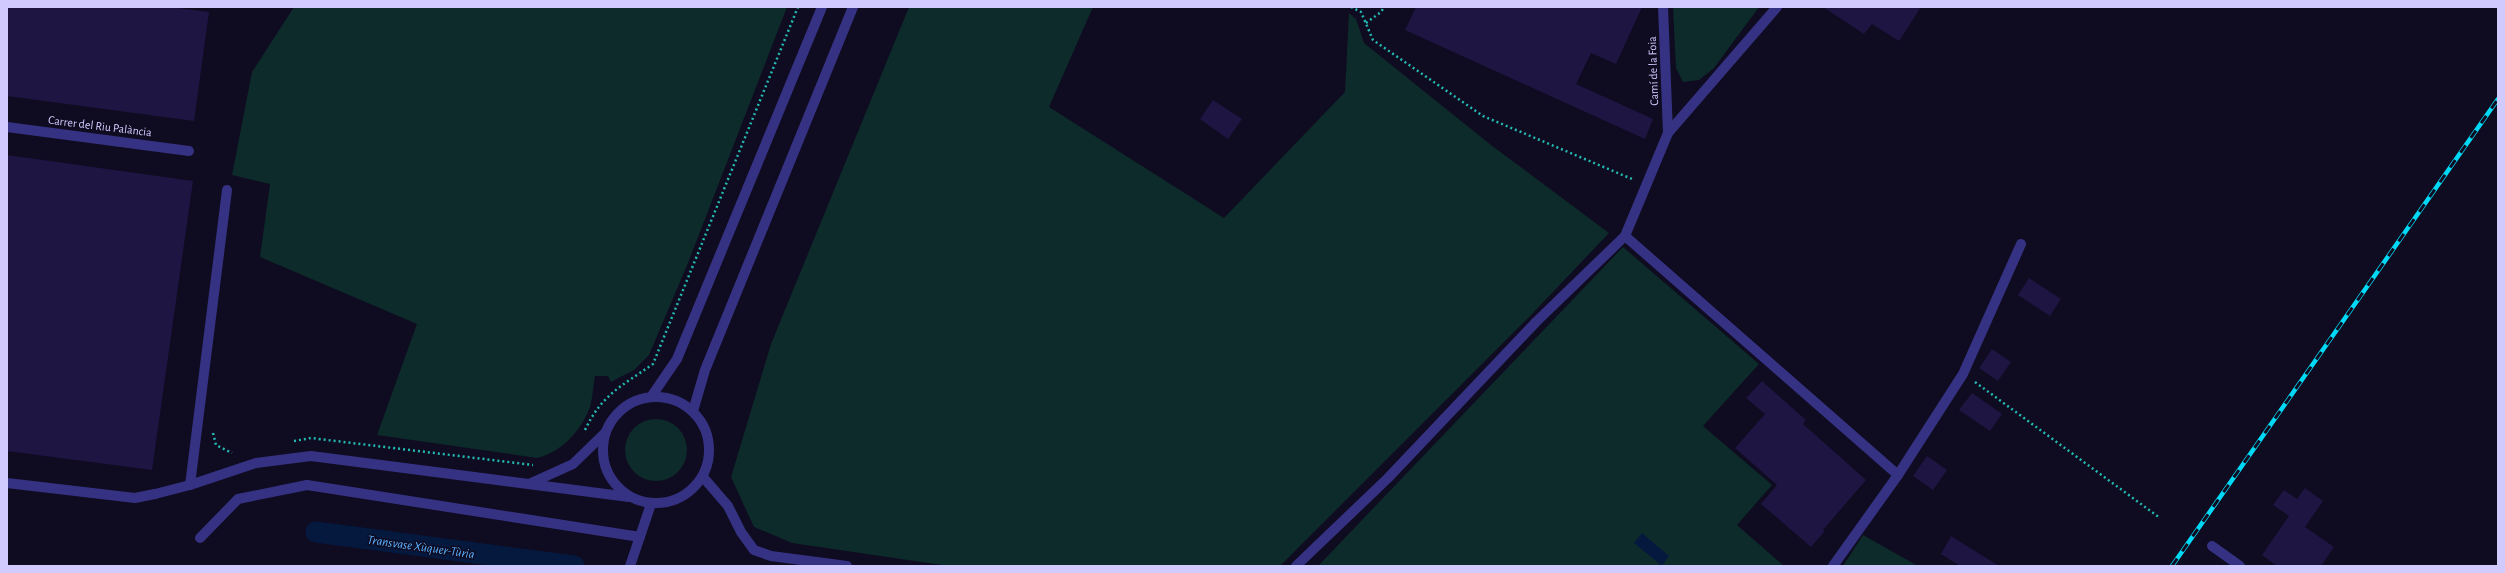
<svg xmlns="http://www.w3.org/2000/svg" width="2505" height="573" viewBox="0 0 2505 573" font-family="'Alegreya Sans',sans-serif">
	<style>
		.green { fill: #0d2b2a }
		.water { fill: #05193f }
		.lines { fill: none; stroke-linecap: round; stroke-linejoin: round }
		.canal { stroke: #05193f; stroke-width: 21 }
		.building { fill: #1f1543 }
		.path { stroke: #23bab2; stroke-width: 2.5; stroke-dasharray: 2 3; stroke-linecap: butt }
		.lane { stroke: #363283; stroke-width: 10 }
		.street { stroke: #363283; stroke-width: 10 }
		.rail-casing { stroke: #00d9f5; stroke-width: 4.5 }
		.rail { stroke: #0f0b20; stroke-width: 3; stroke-dasharray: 9; stroke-linecap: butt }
		.labels { text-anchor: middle; stroke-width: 3; stroke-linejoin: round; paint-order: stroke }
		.street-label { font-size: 12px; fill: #d1caff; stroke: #0f0b20 }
		.water-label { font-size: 13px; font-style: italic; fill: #58b0ff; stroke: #0f0b20 }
	</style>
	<rect width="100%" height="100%" fill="#0f0b20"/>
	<!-- green -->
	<g class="green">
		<path d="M294,7h493l-99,256 -39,92 -15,15 -23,12 -3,-6h-13c-2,10 -2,21 -5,31 -9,24 -28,45 -53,51l-160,-23 40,-111 -157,-67 10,-73 -38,-9 20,-103z"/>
		<path d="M909,7h184l-44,100 175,111 121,-126 4,-79 7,6 8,24 127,102 118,88 -76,80 -253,253h-331l-157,-23 -38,-16 -23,-50 40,-133z"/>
		<path d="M1673,7h86l-45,61 -15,12 -16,2 -7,-14z"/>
		<path d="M1623,247l136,117 -56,62 69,59 -35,40 47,41h-466z"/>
		<circle cx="656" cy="450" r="31"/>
		<path d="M1863,535l55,31h-75z"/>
	</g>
	<!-- water -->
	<path class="water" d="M1642,533l27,23 -7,10 -28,-23z"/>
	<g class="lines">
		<!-- canal -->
		<path class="canal" d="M316,532l258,34"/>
	</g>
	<!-- building -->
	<g class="building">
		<path d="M7,7h163l39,5 -15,109 -187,-25z"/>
		<path d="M1416,7h226l-26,57 -25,-11 -15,31 77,35 -8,20 -240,-109z"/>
		<path d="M1823,7h98l-22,34 -27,-17 -8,10z"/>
		<path d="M1213,100l29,19 -14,20 -28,-20z"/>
		<path d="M7,155l186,26 -41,289 -145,-19z"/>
		<path d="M2029,278l32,21 -11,17 -32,-21z"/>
		<path d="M1992,349l19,13 -13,19 -19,-13z"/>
		<path d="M1762,381l44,39 -3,4 63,56 -43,50 2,1 -14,16 -50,-43 16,-19 -42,-37 30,-34 -19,-16z"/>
		<path d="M1972,393l30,21 -12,17 -31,-21z"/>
		<path d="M1927,456l20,14 -14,20 -20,-14z"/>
		<path d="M2305,488l18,13 -18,26 29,20 -13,19h-44l-15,-11 27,-39 -16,-11 11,-15 13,9z"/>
		<path d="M1951,536l48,30h-39l-19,-12z"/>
	</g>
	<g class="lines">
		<!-- path -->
		<g class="path">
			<path d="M1351,7l10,5 12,28 110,76 149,63"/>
			<path d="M1366,23l15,-11 3,-5"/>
			<path d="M1975,382l185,136"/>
			<path d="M585,430c17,-36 37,-44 68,-66l145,-357"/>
			<path d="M213,433l3,12 16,8"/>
			<path d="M294,441l17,-3 222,27"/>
		</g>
		<!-- lane -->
		<g class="lane">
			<path d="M529,484l44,-20 33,-32"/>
			<path d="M190,485l37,-295"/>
			<path d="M155,494l35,-9 66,-22 55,-7 318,41"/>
			<path d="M200,538l38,-39 69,-14 333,52"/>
			<path d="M2212,546l28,20"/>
			<path d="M630,566l21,-62"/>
		</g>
		<!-- street -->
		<g class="street">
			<path d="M1663,7l5,126"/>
			<path d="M7,127l182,24"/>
			<path d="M1625,236l273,239 -65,91"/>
			<circle cx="656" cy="450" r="53"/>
			<path d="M651,397l26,-38 145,-352"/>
			<path d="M693,411l12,-41 148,-363"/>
			<path d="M1898,475l65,-101 58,-130"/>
			<path d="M703,477l25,29 13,26 13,18 17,6 76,10"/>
			<path d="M7,483l128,15 20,-4"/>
			<path d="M1296,566l92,-88 148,-156 89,-86 43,-103 109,-126"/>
		</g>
		<defs>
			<path id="rail" d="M2172,566l326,-467"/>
		</defs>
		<!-- rail casing -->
		<use href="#rail" class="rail-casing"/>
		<!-- rail -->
		<use href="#rail" class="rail"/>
	</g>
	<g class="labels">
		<!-- street labels -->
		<g class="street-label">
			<text transform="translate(1653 71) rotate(-92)" y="4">Camí de la Foia</text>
			<text transform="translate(100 126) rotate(7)" y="4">Carrer del Riu Palància</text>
		</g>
		<!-- water labels -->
		<g class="water-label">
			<text transform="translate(421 546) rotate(8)" y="5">Transvase Xùquer-Tùria</text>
		</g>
	</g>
	<!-- border -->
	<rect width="2505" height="573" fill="none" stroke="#d1caff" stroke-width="16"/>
</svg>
